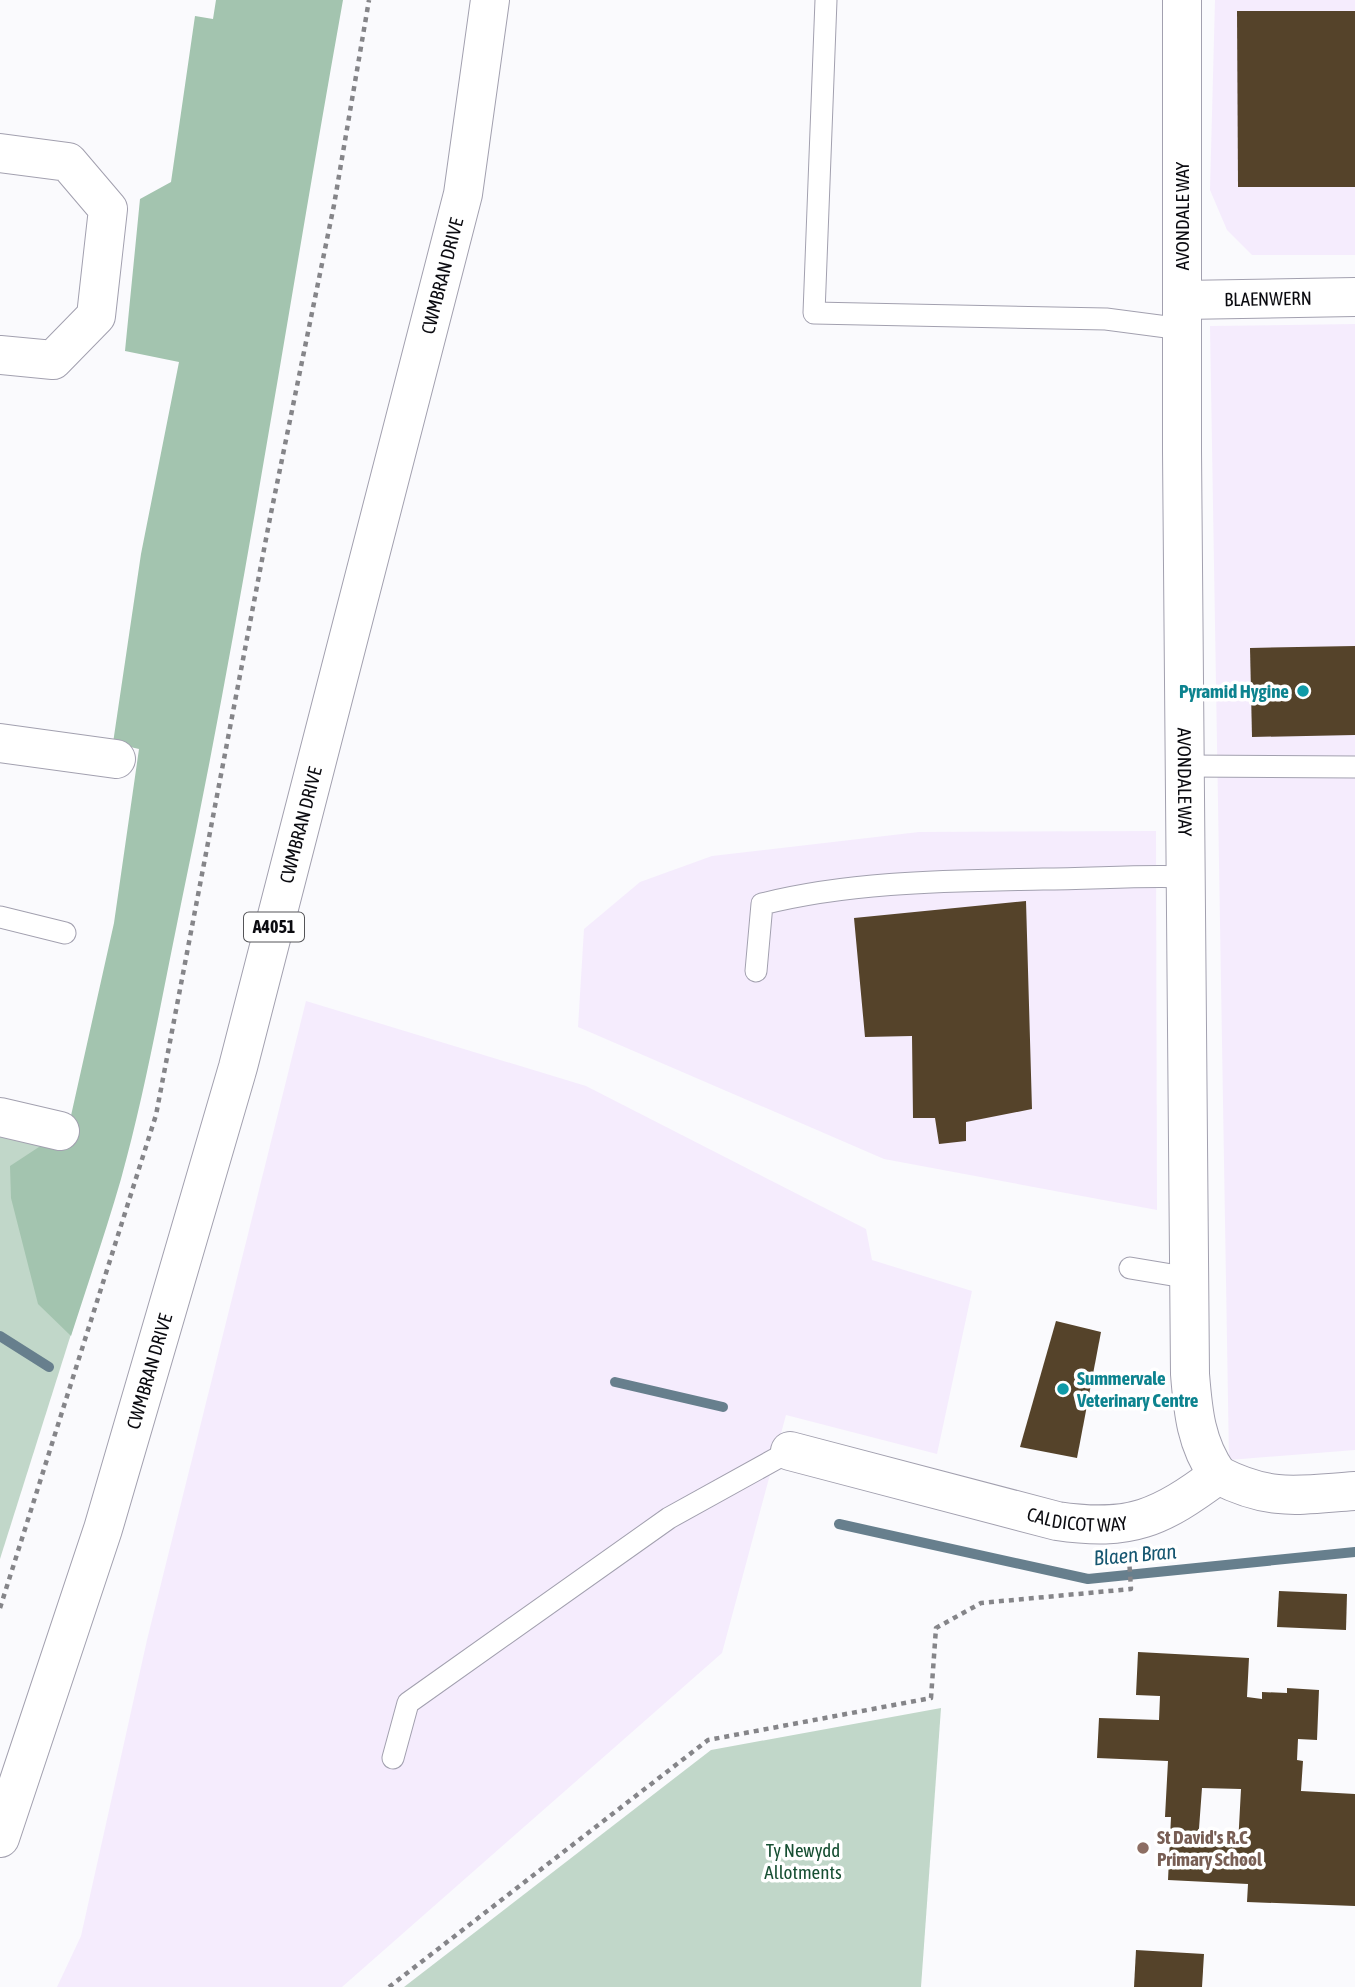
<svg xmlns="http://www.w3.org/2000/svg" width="1355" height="1987" viewBox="0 0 1355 1987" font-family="'Asap Condensed',sans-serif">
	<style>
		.industrial { fill: #f5ecfd }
		.green { fill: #c1d7c9 }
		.forest { fill: #a3c4af }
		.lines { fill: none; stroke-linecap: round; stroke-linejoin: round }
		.stream { stroke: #677f8d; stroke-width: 10 }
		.building { fill: #55432a; fill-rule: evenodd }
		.lane-casing { stroke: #a2a0af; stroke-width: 23 }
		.street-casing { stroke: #a2a0af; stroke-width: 40 }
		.primary-casing { stroke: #a2a0af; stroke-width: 40 }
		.path { stroke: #858589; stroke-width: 4.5; stroke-dasharray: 5 5; stroke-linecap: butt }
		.lane { stroke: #fff; stroke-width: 21 }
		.street { stroke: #fff; stroke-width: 38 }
		.primary { stroke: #fff; stroke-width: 38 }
		.culture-dot { fill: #0f9aa8; stroke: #fff; stroke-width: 2.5 }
		.education-dot { fill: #8d6e63; stroke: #fff; stroke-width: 2.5 }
		.labels { text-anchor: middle; stroke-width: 7; stroke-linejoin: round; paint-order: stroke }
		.shield { fill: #fff; stroke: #545458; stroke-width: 2 }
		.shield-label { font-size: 18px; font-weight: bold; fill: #0b0b10 }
		.street-label { font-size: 19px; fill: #0b0b10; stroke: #fff }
		.culture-label { font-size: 19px; font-weight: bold; fill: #0d838f; stroke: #fff; text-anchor: end }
		.education-label { font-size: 19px; font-weight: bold; fill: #785e54; stroke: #fff; text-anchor: start }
		.park-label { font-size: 19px; fill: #174f33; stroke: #fff }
		.water-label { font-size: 21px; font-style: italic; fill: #155670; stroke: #fff }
	</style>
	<rect width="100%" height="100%" fill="#fafafd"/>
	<!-- industrial -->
	<g class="industrial">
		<path d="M1215,0h140v255h-103l-25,-25 -17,-40z"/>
		<path d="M1355,324v1126l-126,10 -19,-1134z"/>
		<path d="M1156,831l1,379 -273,-51 -306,-132 6,-98 56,-47 72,-26 207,-24z"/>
		<path d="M306,1001l280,85 280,143 6,31 100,31 -35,163 -151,-39 -64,238 -380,334h-285l24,-51 66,-296z"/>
	</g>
	<!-- green -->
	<g class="green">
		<path d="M0,1136l64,14 56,29 -120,380z"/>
		<path d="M941,1708l-20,279h-517l307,-237z"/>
	</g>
	<!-- forest -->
	<path class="forest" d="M216,0h127c-54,301 -99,604 -162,904 -19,92 -35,185 -60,275 -15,52 -33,104 -50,157l-33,-32 -27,-106 -1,-32 32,-21 22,2 50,-224 25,-174 -26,-6 28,-189 38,-192 -54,-11 15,-152 31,-17 24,-166 18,3z"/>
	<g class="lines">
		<!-- stream -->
		<g class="stream">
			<path d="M0,1336l49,31"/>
			<path d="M615,1382l108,25"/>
			<path d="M839,1524l249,55 267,-27"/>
		</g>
	</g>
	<!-- building -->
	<g class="building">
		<path d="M1237,11h118v176h-117z"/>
		<path d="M1355,646v89l-103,2 -2,-89z"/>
		<path d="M1026,901l6,208 -66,13v19l-27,3 -4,-26h-22l-1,-82 -47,1 -11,-119z"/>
		<path d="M1056,1321l45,11 -24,126 -57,-11z"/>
		<path d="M1279,1591l68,3 -1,36 -69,-3z"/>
		<path d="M1138,1652l111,6 -2,39 15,2v-7l25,1v-5l32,2 -2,50 -19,-1 -1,21 6,1 -2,30 54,3v112l-108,-4 1,-18 -80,-4 3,-63h-6l3,-56 -71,-3 2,-40 60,2 1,-24 -24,-1zM1202,1788l39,1 -3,56 -40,-3z"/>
		<path d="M1136,1950l68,4 -2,33h-68z"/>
	</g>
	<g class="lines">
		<defs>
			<g id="lane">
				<path d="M826,0l-12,313 292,6 76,10"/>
				<path d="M1186,766l169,1"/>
				<path d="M0,917l65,16"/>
				<path d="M756,971l6,-67c91,-23 188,-23 281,-25 49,0 96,-4 144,-2"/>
				<path d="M1130,1268l60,10"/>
				<path d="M393,1758l15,-55 261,-185 121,-67"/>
			</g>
			<g id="street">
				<path id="s1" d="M1182,0v451l8,923c3,38 6,70 28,101"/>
				<path d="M0,153l68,9 40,47 -12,107 -43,44 -53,-5"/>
				<path id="s2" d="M1182,300l173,-3"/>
				<path d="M0,743l116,16"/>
				<path d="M0,1117l60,14"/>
				<path id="s3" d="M790,1451l267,70c74,11 103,-3 161,-46 53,27 80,20 137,16"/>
			</g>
			<g id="primary">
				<path id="s4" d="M0,1838l103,-309 135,-462 225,-873 27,-194"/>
			</g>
		</defs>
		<!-- lane casing -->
		<use href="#lane" class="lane-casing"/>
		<!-- street casing -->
		<use href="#street" class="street-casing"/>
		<!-- primary casing -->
		<use href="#primary" class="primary-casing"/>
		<!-- path -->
		<g class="path">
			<path d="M0,1608l156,-493 114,-597 64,-313 35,-205"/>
			<path d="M389,1987l319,-247 223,-42 5,-70 45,-25 150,-14 -2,-31"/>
		</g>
		<!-- lane -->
		<use href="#lane" class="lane"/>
		<!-- street -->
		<use href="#street" class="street"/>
		<!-- primary -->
		<use href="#primary" class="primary"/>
	</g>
	<!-- markers -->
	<g class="culture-dot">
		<circle cx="1303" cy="691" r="7"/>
		<circle cx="1063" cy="1389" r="7"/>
	</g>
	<circle class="education-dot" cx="1143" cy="1848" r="7"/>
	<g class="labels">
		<!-- shield labels -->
		<rect class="shield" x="244" y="912.5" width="60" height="29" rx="5"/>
		<g class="shield-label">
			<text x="274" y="933">A4051</text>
		</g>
		<!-- street labels -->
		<g class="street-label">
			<text transform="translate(1182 216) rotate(-90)" y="7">AVONDALE WAY</text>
			<text dy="7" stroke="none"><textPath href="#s4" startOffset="1624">CWMBRAN DRIVE</textPath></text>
			<text dy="7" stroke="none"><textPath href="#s2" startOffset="86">BLAENWERN</textPath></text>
			<text dy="7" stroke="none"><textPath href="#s1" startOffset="782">AVONDALE WAY</textPath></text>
			<text dy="7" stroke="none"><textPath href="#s4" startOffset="1057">CWMBRAN DRIVE</textPath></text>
			<text dy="7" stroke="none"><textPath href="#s4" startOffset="490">CWMBRAN DRIVE</textPath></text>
			<text dy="7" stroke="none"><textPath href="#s3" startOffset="296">CALDICOT WAY</textPath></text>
		</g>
		<!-- culture labels -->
		<g class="culture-label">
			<text x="1289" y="698">Pyramid Hygine</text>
			<text x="1077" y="1385" text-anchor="start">Summervale<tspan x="1077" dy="22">Veterinary Centre</tspan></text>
		</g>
		<!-- education labels -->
		<g class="education-label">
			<text x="1157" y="1844">St David's R.C<tspan x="1157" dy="22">Primary School</tspan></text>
		</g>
		<!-- park labels -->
		<g class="park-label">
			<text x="803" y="1857">Ty Newydd<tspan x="803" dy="22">Allotments</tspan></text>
		</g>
		<!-- water labels -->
		<g class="water-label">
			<text transform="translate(1135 1555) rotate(-5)" y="7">Blaen Bran</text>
		</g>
	</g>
</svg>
